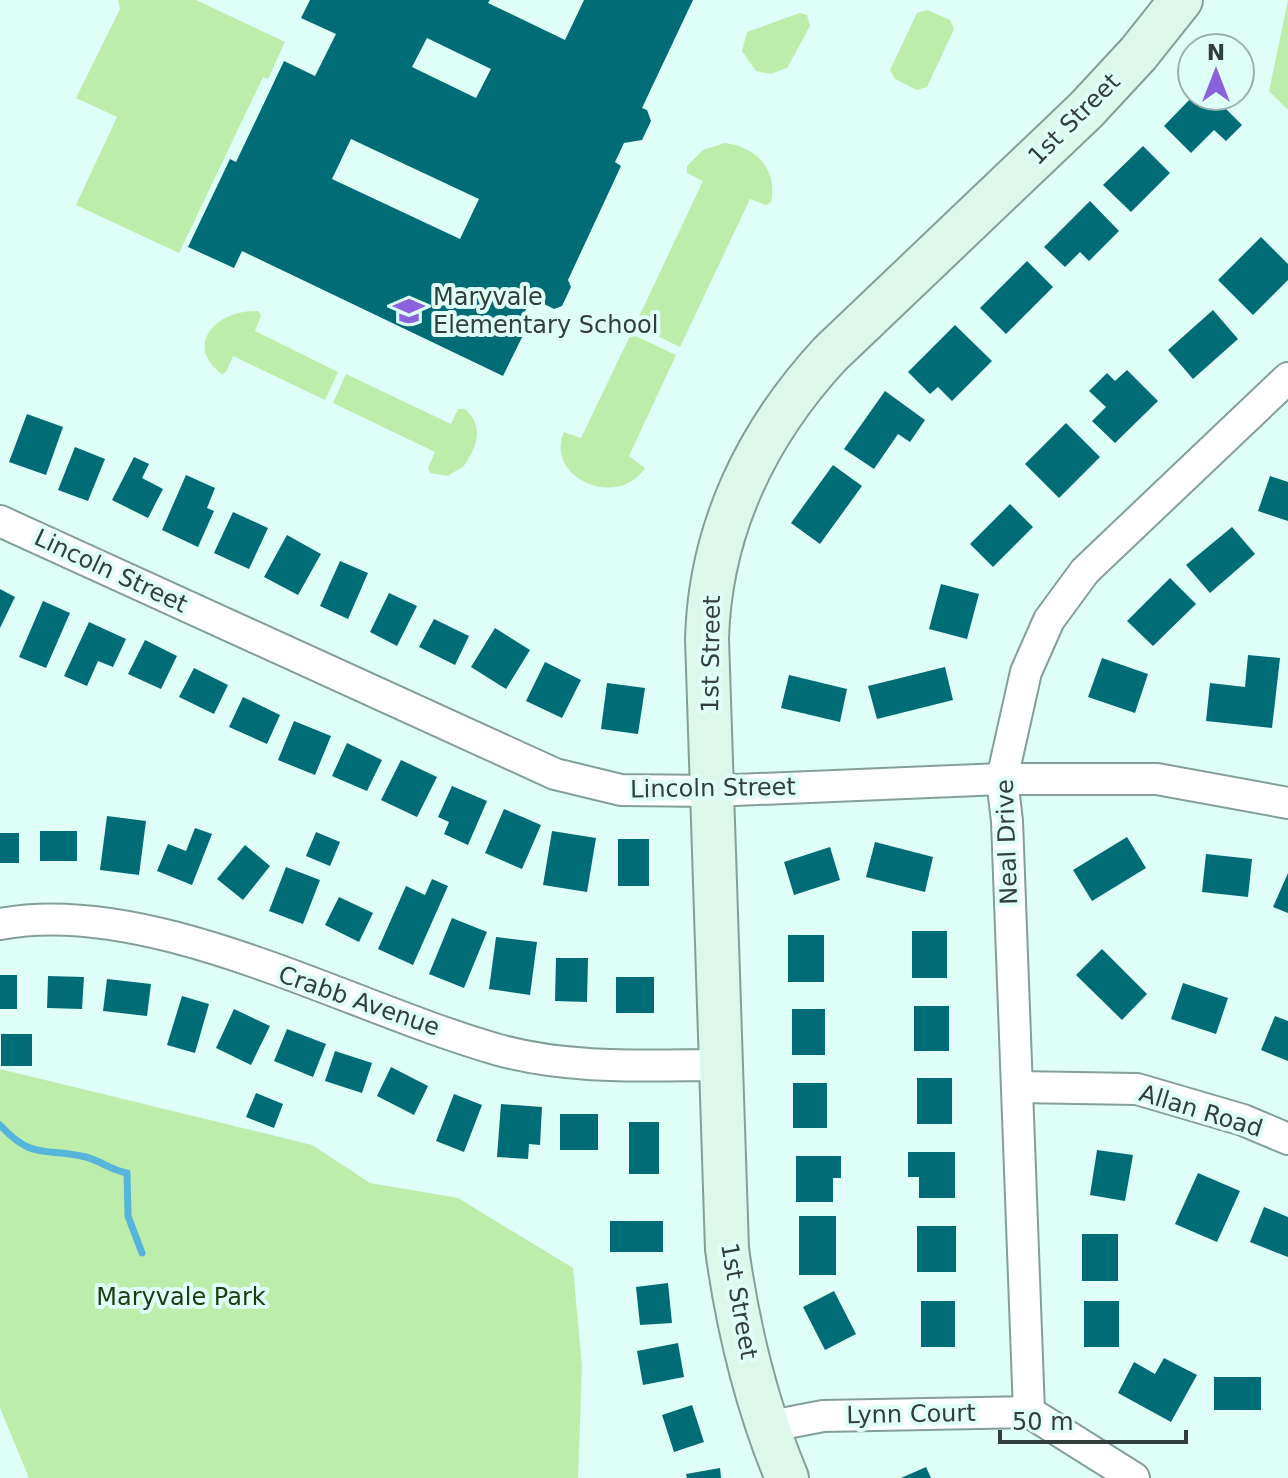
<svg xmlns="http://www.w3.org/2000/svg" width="1288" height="1478" viewBox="0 0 1288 1478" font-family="'DejaVu Sans',sans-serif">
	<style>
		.green { fill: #bcedaa }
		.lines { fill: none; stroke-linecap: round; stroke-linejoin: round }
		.stream { stroke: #57b5db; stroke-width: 7 }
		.building { fill: #006d76; fill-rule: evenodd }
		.street-casing { stroke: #839f9a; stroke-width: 34 }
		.secondary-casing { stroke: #839f9a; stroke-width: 46 }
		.street { stroke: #fff; stroke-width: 30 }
		.secondary { stroke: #dcf8ea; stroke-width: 42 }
		.labels { text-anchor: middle; stroke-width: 8; stroke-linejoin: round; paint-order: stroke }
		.street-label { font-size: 24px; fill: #323e3b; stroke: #e0fef8 }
		.poi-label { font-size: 24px; fill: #323e3b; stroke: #e0fef8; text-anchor: start }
		.park-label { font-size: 24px; fill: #1c3b0e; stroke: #e0fef8 }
	</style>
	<rect width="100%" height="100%" fill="#e0fef8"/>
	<!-- green -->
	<g class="green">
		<path d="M118,0h78l89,42 -17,37 -5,-2 -84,176 -103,-48 41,-88 -41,-19 44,-89z"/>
		<path d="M1288,0v110l-19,-19z"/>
		<path d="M927,10l23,10 4,9 -27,58 -10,3 -22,-11 -5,-9 27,-57z"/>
		<path d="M800,13l7,2 3,11 -23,42 -17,6 -14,-3 -14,-20 5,-19z"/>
		<path d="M725,143c31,4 53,26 46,59l-5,3 -16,-6 -70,148 -45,-22 68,-144 -16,-8v-7l16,-16z"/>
		<path d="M258,311l3,4 -6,16 83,41 -13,28 -92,-44 -7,16 -4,2c-39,-28 -6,-65 36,-63z"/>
		<path d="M631,334l45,21 -47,101 16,12c-29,43 -101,8 -81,-36l17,6z"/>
		<path d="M346,374l105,50 7,-15h7c20,18 12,39 -2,58l-16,9 -17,-3 -2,-5 7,-16 -102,-49z"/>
		<path d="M0,1069l312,76 58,38 88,15 115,70 9,98 -4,112h-549l-29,-70z"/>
	</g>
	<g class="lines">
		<!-- stream -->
		<path class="stream" d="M0,1125c33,36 45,22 86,32 15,4 25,13 41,16l1,43 14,37"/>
	</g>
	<!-- building -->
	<g class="building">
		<path d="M310,0h180l-2,3 77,37 19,-40h109l-51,108 5,2 4,11 -9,19 -18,3 -9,19 6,4 -53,114 3,7 -9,19 -8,3 -22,-11 -9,17 8,4 -28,57 -261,-125 -8,17 -46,-21 42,-88 6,3 48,-101 31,15 21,-42 -35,-16zM427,38l64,31 -15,29 -64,-31zM351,139l128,60 -19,40 -128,-60z"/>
		<path d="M1193,96h20l29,29 -16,16 -12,-11 -23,23 -27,-27z"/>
		<path d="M1143,146l27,27 -39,39 -28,-27z"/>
		<path d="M1090,201l29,30 -30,30 -9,-9 -15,15 -21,-20z"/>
		<path d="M1261,237l27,27v16l-35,35 -35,-35z"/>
		<path d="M1027,261l26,26 -47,47 -26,-26z"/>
		<path d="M1213,310l25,29 -45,40 -25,-29z"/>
		<path d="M955,325l37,36 -40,40 -14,-14 -8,7 -22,-22z"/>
		<path d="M1127,370l31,31 -43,42 -23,-22 14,-14 -17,-16 18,-18 8,8z"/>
		<path d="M885,391l40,29 -15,22 -12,-8 -24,35 -30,-20z"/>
		<path d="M27,414l36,13 -17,48 -37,-13z"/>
		<path d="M1066,423l34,34 -41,41 -34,-34z"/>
		<path d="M75,447l30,12 -17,42 -30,-11z"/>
		<path d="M134,457l15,7 -7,14 21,11 -15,29 -36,-18z"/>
		<path d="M833,465l29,21 -42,58 -29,-21z"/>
		<path d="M186,475l29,13 -8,20 7,3 -16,36 -36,-17z"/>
		<path d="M1270,476l18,6v39l-30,-10z"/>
		<path d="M1010,504l23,23 -40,40 -23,-23z"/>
		<path d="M233,512l35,16 -19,41 -35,-16z"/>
		<path d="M1232,527l23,27 -45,39 -24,-28z"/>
		<path d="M287,535l34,19 -23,41 -34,-18z"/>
		<path d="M340,561l28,12 -20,46 -28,-13z"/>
		<path d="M1170,578l26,26 -43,42 -26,-25z"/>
		<path d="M941,584l38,10 -12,45 -38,-10z"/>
		<path d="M0,589l15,8 -15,31z"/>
		<path d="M389,593l28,13 -20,40 -27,-14z"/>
		<path d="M43,601l27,12 -24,55 -27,-11z"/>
		<path d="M434,619l35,17 -14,29 -36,-18z"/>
		<path d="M89,622l37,17 -13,28 -15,-6 -11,25 -23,-10z"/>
		<path d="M495,628l35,22 -24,39 -35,-22z"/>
		<path d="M145,640l32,16 -16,33 -33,-15z"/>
		<path d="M1248,655l32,3 -8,70 -66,-7 4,-38 35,4z"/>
		<path d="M1102,658l46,16 -13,39 -47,-16z"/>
		<path d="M545,662l36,18 -19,38 -36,-17z"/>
		<path d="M945,667l8,33 -76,19 -9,-33z"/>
		<path d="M194,668l34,17 -14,29 -35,-17z"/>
		<path d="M789,675l58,14 -7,33 -59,-14z"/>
		<path d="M607,683l38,5 -7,46 -37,-5z"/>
		<path d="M243,697l37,18 -13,29 -38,-17z"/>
		<path d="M294,721l37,15 -16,39 -37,-15z"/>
		<path d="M347,743l35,17 -15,31 -35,-15z"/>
		<path d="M401,760l36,17 -20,40 -36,-17z"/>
		<path d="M452,786l35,15 -19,44 -24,-11 5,-12 -11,-5z"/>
		<path d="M504,809l37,16 -19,44 -37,-16z"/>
		<path d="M107,816l39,5 -7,54 -39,-5z"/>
		<path d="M195,828l17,6 -20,51 -35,-14 11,-27 18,7z"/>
		<rect x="40" y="831" width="37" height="30"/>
		<path d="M552,831l44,7 -9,54 -44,-7z"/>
		<path d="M316,832l24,10 -10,24 -24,-10z"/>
		<rect x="0" y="833" width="19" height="30"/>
		<path d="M1127,837l19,31 -54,33 -19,-31z"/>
		<rect x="618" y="839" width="31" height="47"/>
		<path d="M875,842l58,15 -8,35 -59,-15z"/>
		<path d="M245,845l25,21 -27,34 -26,-21z"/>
		<path d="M830,847l10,33 -46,15 -10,-33z"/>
		<path d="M1206,854l46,5 -4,38 -46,-5z"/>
		<path d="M286,867l34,13 -17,44 -34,-13z"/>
		<path d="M1288,873v40l-15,-6z"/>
		<path d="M432,879l16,7 -35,79 -35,-16 28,-63 19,9z"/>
		<path d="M339,897l34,16 -14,29 -34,-17z"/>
		<path d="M452,918l35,14 -23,56 -35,-14z"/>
		<rect x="912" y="931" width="35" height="47"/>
		<rect x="788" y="935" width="36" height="47"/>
		<path d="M496,937l41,5 -7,53 -41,-6z"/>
		<path d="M1102,949l45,45 -25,26 -46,-45z"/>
		<path d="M556,958h32l-1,44 -32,-1z"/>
		<rect x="0" y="975" width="17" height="34"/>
		<path d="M48,976l36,1 -2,32 -35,-1z"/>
		<rect x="616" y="977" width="38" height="36"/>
		<path d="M107,979l44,5 -4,32 -44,-5z"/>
		<path d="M1183,983l45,15 -12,36 -45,-15z"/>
		<path d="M182,996l27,8 -14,49 -28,-8z"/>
		<rect x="914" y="1006" width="35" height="45"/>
		<path d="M234,1009l36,17 -19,39 -35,-17z"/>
		<rect x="792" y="1009" width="33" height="46"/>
		<path d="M1275,1016l13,5v40l-27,-11z"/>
		<path d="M287,1029l39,15 -13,33 -39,-16z"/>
		<rect x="1" y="1034" width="31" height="32"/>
		<path d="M335,1051l37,12 -10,30 -37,-12z"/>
		<path d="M391,1067l37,19 -14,29 -37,-19z"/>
		<rect x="917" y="1078" width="35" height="46"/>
		<rect x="793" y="1083" width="34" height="45"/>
		<path d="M256,1093l27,11 -9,24 -28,-11z"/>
		<path d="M454,1094l28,11 -18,47 -28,-11z"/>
		<path d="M501,1104l41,3 -2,38 -11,-1 -1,15 -31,-2z"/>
		<rect x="560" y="1114" width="38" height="36"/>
		<rect x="629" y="1122" width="30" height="52"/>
		<path d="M1097,1150l36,5 -8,46 -35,-6z"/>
		<path d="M908,1152h47v46h-36v-21h-11z"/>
		<path d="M796,1156h45v22h-8v24h-37z"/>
		<path d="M1198,1173l42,18 -23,51 -42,-18z"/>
		<path d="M1264,1207l24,10v40l-38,-15z"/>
		<rect x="799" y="1216" width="37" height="59"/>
		<rect x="610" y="1221" width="53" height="31"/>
		<rect x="917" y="1226" width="39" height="46"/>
		<rect x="1082" y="1234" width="36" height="47"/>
		<path d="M668,1283l4,40 -32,2 -4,-38z"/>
		<path d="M834,1291l22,43 -31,16 -22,-43z"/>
		<rect x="921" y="1301" width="34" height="46"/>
		<rect x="1084" y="1301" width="35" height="46"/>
		<path d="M678,1343l6,34 -41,8 -6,-34z"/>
		<path d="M1164,1358l33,17 -26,47 -53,-29 16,-31 21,12z"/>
		<rect x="1214" y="1377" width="47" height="33"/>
		<path d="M692,1405l12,37 -30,10 -12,-37z"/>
		<path d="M926,1467l5,11h-30z"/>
		<path d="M720,1468l1,10h-34l-1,-4z"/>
	</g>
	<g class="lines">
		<defs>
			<g id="street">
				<path d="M0,521l555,253 66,16 91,1 290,-12h155l131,24"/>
				<path d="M0,924c152,-29 352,85 499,126 72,20 150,15 223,15"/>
				<path d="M1017,1087l120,2 106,31 45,19"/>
				<path d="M1029,1412l-22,-591 -5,-42 24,-107 23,-52 36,-49 203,-193"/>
				<path d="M766,1427l57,-11 206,-4 105,66"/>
			</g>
			<path id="secondary" d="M787,1478c-31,-74 -49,-149 -60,-229l-20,-610c3,-110 50,-206 123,-285l256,-244 52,-56 43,-54"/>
		</defs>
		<!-- street casing -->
		<use href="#street" class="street-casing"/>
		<!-- secondary casing -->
		<use href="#secondary" class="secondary-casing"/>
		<!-- street -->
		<use href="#street" class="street"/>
		<!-- secondary -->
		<use href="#secondary" class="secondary"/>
	</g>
	<!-- icons -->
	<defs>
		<symbol id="school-bare" viewBox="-9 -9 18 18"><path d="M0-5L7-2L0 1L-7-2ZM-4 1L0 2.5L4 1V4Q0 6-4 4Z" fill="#8a62dd" stroke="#e0fef8" stroke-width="2.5" paint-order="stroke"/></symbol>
	</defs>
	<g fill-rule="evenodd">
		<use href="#school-bare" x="387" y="289" width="44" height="44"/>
	</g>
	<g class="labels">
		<!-- street labels -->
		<g class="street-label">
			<text transform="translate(1074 119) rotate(-45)" y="8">1st Street</text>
			<text transform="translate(111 571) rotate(25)" y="8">Lincoln Street</text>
			<text transform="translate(711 654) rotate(-89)" y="8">1st Street</text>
			<text transform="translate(713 788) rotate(-1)" y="8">Lincoln Street</text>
			<text transform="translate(1007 842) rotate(-92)" y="8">Neal Drive</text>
			<text transform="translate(359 1001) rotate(19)" y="8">Crabb Avenue</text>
			<text transform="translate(1201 1111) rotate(17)" y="8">Allan Road</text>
			<text transform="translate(739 1301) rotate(80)" y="8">1st Street</text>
			<text transform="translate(911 1414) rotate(-1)" y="8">Lynn Court</text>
		</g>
		<!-- poi labels -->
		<g class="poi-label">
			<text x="433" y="305">Maryvale<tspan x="433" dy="28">Elementary School</tspan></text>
		</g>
		<!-- park labels -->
		<g class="park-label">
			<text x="181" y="1305">Maryvale Park</text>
		</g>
	</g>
	<!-- north arrow -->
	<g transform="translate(1216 72)"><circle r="38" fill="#e0fef8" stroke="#9ab1ac" stroke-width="2"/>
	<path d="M0-6L14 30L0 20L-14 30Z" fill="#8a62dd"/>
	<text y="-12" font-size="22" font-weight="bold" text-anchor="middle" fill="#323e3b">N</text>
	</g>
	<!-- scale -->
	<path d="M1000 1430v12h186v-12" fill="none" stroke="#323e3b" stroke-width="4"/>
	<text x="1012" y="1430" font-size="24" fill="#323e3b" stroke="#e0fef8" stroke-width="6" paint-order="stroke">50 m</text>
</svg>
